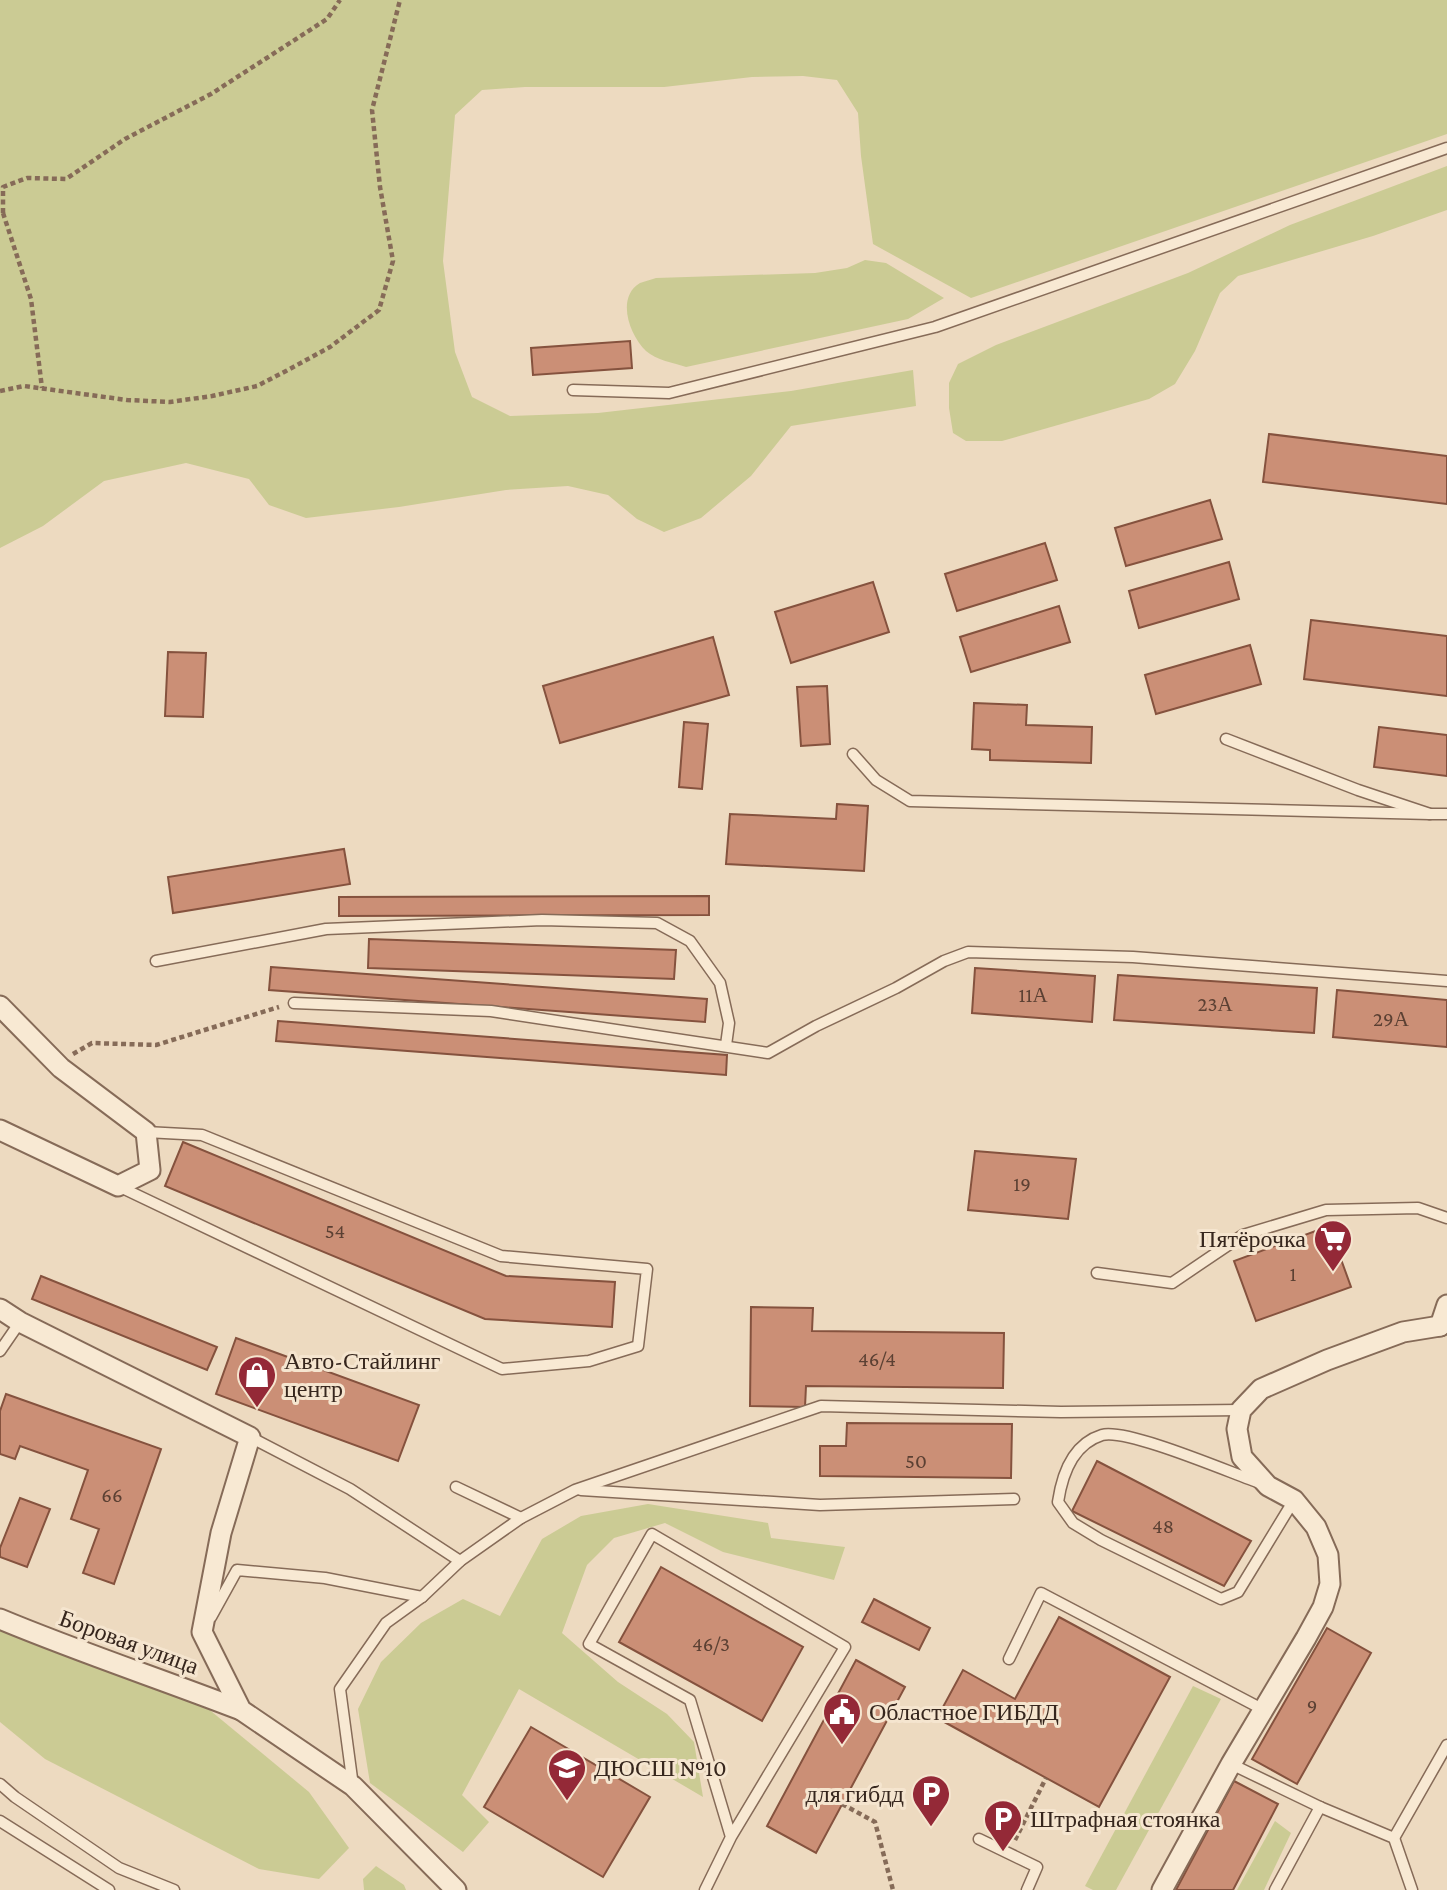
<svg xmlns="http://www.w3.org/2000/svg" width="1447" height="1890" viewBox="0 0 1447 1890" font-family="'Crimson Pro',serif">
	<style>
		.green { fill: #cbcb94 }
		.building { fill: #cb8f76; stroke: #85523e; stroke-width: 2 }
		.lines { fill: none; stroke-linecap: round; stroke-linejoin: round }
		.lane-casing { stroke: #866b58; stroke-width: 13 }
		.street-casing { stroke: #866b58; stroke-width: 23 }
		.path { stroke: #866b58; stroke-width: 4.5; stroke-dasharray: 5 3.5; stroke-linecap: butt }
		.lane { stroke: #f8e9d3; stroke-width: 10 }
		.street { stroke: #f8e9d3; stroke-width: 19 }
		.labels { text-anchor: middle; stroke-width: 6; stroke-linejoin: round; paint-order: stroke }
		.number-label { font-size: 21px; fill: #5b4033 }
		.poi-label { font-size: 24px; fill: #36261d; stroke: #f5e5cf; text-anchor: start }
		.street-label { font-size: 24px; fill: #36261d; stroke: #f5e5cf }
	</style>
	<rect width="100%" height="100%" fill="#eddac0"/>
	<!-- green -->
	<g class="green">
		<path d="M0,0h1447v134l-476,164 -98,-54 -12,-88 -3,-43 -21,-33 -34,-4 -51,1 -88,10h-139l-43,3 -27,25 -12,146 12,91 17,45 38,19 88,-3 193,-22 122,-21 3,36 -125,20 -40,50 -50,42 -37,14 -27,-13 -29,-24 -40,-9 -62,4 -107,17 -93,11 -37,-13 -20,-26 -63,-16 -82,18 -61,45 -43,22z"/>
		<path d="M1447,166v44l-74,26 -135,40 -18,17 -25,58 -20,33 -26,15 -147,42h-36l-13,-8 -4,-25v-25l9,-19 38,-19 192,-72 102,-48z"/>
		<path d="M865,260l21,3 58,35 -36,21 -222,48c-12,-4 -30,-7 -40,-16 -17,-16 -30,-54 -6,-68 5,-2 11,-3 16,-5l159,-5 32,-5z"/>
		<path d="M648,1504l120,19 3,15 74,9 -11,33 -111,-28 -58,-29 -51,15 -27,27 -25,68 56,49 49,32 27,28 9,55 -184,-108 -57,106 27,27 -26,30 -93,-69 -12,-74 23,-47 40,-39 42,-24 37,17 42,-77 39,-23z"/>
		<path d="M0,1627l206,80 103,85 40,56 -30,31 -60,-10 -214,-110 -45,-37z"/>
		<path d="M1193,1686l28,13 -105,191h-23l-8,-4z"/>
		<path d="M1275,1821l16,12 -27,57h-27z"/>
		<path d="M376,1866l28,19 2,5h-42l-1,-11z"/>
	</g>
	<!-- building -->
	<g class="building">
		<path d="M630,341l2,27 -99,7 -2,-27z"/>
		<path d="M1269,434l178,22v48l-184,-22z"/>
		<path d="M1210,500l12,39 -96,27 -11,-38z"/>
		<path d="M1045,543l12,37 -100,31 -12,-37z"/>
		<path d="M1229,562l10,37 -100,29 -10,-37z"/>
		<path d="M873,582l16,50 -98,31 -16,-51z"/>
		<path d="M1059,606l11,36 -99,30 -11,-35z"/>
		<path d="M1311,620l136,16v60l-143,-17z"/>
		<path d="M713,637l16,58 -169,48 -17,-57z"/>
		<path d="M1250,645l11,39 -105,30 -11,-39z"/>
		<path d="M168,652l38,1 -3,64 -38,-1z"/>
		<path d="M827,686l3,58 -29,2 -4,-59z"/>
		<path d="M974,703l53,2 -1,20 66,2 -1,36 -101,-3v-10l-18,-1z"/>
		<path d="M684,722l24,2 -6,65 -23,-2z"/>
		<path d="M1379,727l68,8v41l-73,-9z"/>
		<path d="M837,804l31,2 -4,65 -138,-7 4,-50 106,5z"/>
		<path d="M344,849l6,35 -177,29 -5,-36z"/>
		<path d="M709,896v19l-370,1v-19z"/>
		<path d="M369,939l307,11 -2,29 -306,-11z"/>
		<path d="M271,967l436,32 -2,23 -436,-32z"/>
		<path d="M975,968l120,8 -3,46 -120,-9z"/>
		<path d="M1118,975l199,13 -3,45 -200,-13z"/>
		<path d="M1337,990l110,10v47l-114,-10z"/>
		<path d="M278,1021l449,34 -1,20 -450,-34z"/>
		<path d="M183,1142l323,134 109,6 -3,45 -127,-8 -320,-133z"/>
		<path d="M975,1151l101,8 -8,60 -100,-9z"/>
		<path d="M1329,1226l22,61 -95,34 -22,-60z"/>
		<path d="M41,1276l176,71 -10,23 -175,-71z"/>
		<path d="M751,1307l62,1 -1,23 192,2 -1,55 -197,-2 -1,21 -55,-1z"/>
		<path d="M236,1338l183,67 -21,56 -182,-67z"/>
		<path d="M6,1394l155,55 -47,135 -31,-11 16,-44 -28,-10 17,-49 -68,-24 -5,13 -15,-5v-43z"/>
		<path d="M847,1423l165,1 -1,54 -191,-2v-30h26z"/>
		<path d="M1097,1461l154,80 -27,45 -152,-75z"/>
		<path d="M20,1498l30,11 -23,58 -27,-10v-9z"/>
		<path d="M661,1567l142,80 -41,74 -143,-79z"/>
		<path d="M874,1599l56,29 -11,22 -57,-28z"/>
		<path d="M1059,1617l111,60 -71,130 -162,-89 26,-48 52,29z"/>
		<path d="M1327,1628l44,25 -74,131 -45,-25z"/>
		<path d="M856,1660l49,27 -89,166 -49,-27z"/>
		<path d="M531,1727l119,70 -47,80 -119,-70z"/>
		<path d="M1234,1781l44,23 -45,86h-57z"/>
	</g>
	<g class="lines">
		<defs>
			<g id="lane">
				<path d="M573,390l96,3 266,-66 512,-179"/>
				<path d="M1226,739l132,51 72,24h17"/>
				<path d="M853,754l23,26 34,21 520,13"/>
				<path d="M156,961l170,-32 216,-9 115,3 33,18 30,42 9,40 -3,22"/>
				<path d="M294,1003l197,8 277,42 48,-27 80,-38 48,-27 24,-9 165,5 314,24"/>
				<path d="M118,1186l384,183 87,-8 49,-15 9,-77 -146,-13 -299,-121 -56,-3"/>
				<path d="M1097,1273l75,10 71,-48 83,-25 92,-2 29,10"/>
				<path d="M0,1351l20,-29"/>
				<path d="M250,1437l100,52 110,72"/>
				<path d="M1260,1483c-29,-10 -133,-55 -158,-48 -29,9 -40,40 -44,67l15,21 28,17 120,59 17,-7 56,-92"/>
				<path d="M456,1487l65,31"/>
				<path d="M581,1490l239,15 194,-6"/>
				<path d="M211,1617l26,-47 88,8 97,19"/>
				<path d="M1009,1659l32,-66 223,117"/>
				<path d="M1231,1764l89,43 74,31 18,52"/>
				<path d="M0,1784l15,13 104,71 55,22"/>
				<path d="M353,1786l-13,-97 46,-66 36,-26 38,-36 61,-43 54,-28 246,-84 240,6 180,-2"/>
				<path d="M0,1821l109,69"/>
				<path d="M1394,1838l53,-93"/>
				<path d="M979,1839l58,28 -10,23"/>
				<path d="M705,1890l26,-53 114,-190 -193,-113 -63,110 101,56 41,137"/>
				<path d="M1275,1890l45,-83"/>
			</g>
			<g id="street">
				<path d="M0,1006l61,62 85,64 4,38 -32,16 -118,-56"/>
				<path d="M0,1309l20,13 230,115 -29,96 -19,99 39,78 112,76 103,104"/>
				<path d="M1440,1326l7,-21"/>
				<path d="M0,1619c79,33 161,60 241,91"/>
				<path d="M1162,1890l69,-126 75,-126 17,-31 7,-23 -2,-29 -12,-28 -22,-27 -26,-14 -26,-29 -5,-28 4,-19 20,-21 66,-29 76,-28 37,-6"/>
			</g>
		</defs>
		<!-- lane casing -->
		<use href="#lane" class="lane-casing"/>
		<!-- street casing -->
		<use href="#street" class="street-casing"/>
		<!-- path -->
		<g class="path">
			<path d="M3,213v-26l24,-9 39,1 59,-40 86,-45 116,-75 13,-19"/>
			<path d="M3,213l28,86 11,89"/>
			<path d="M0,391l24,-5 103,14 43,2 42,-6 45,-10 29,-15 44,-24 49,-37 14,-49 -13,-74 -8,-77 28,-110"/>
			<path d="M73,1054l19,-11 64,2 123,-38"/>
			<path d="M842,1804l33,18 18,68"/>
			<path d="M1015,1840l31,-62"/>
		</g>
		<!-- lane -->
		<use href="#lane" class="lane"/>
		<!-- street -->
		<use href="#street" class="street"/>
	</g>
	<!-- icons -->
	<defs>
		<symbol id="supermarket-pin" viewBox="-11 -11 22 30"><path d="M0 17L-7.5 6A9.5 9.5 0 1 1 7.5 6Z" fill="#942937" stroke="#f5e5cf"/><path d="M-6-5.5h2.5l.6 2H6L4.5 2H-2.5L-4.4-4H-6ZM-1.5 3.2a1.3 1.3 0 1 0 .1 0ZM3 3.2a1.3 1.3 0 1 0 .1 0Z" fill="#fff"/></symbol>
		<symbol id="shop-pin" viewBox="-11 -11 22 30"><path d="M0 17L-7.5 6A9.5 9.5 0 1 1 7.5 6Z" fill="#942937" stroke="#f5e5cf"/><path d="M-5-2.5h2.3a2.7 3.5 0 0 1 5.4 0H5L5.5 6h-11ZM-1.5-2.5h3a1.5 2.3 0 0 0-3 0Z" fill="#fff"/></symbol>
		<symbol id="civic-pin" viewBox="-11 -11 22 30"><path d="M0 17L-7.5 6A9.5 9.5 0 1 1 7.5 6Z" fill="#942937" stroke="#f5e5cf"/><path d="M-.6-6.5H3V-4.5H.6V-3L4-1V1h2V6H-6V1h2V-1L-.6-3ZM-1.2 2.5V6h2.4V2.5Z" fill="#fff"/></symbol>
		<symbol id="school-pin" viewBox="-11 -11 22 30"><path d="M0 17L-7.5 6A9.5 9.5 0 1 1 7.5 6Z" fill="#942937" stroke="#f5e5cf"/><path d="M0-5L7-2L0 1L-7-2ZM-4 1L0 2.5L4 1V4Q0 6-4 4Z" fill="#fff"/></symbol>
		<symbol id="parking-pin" viewBox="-11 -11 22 30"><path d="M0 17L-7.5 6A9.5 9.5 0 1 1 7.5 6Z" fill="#942937" stroke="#f5e5cf"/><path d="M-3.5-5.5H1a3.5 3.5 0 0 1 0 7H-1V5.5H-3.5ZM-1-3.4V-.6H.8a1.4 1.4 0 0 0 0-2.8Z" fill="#fff"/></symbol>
	</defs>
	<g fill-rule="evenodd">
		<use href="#supermarket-pin" x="1311" y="1217" width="44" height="60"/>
		<use href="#shop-pin" x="235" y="1353" width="44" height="60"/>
		<use href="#civic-pin" x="820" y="1690" width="44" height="60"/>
		<use href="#school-pin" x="545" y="1746" width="44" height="60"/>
		<use href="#parking-pin" x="909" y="1772" width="44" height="60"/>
		<use href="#parking-pin" x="981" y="1797" width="44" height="60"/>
	</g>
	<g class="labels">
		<!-- number labels -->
		<g class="number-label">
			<text x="1033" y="1002">11А</text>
			<text x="1215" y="1011">23А</text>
			<text x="1391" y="1026">29А</text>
			<text x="1022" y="1191">19</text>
			<text x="335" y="1238">54</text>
			<text x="1293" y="1281">1</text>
			<text x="877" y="1366">46/4</text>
			<text x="916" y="1468">50</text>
			<text x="112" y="1502">66</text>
			<text x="1163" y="1533">48</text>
			<text x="711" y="1651">46/3</text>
			<text x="1312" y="1713">9</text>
		</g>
		<!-- poi labels -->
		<g class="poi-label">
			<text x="1306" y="1247" text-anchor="end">Пятёрочка</text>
			<text x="284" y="1369">Авто-Стайлинг<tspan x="284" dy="28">центр</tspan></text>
			<text x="869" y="1720">Областное ГИБДД</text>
			<text x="594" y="1776">ДЮСШ №10</text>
			<text x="904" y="1802" text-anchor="end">для гибдд</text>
			<text x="1030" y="1827">Штрафная стоянка</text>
		</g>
		<!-- street labels -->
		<g class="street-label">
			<text transform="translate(129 1642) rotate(20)" y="8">Боровая улица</text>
		</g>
	</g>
</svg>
